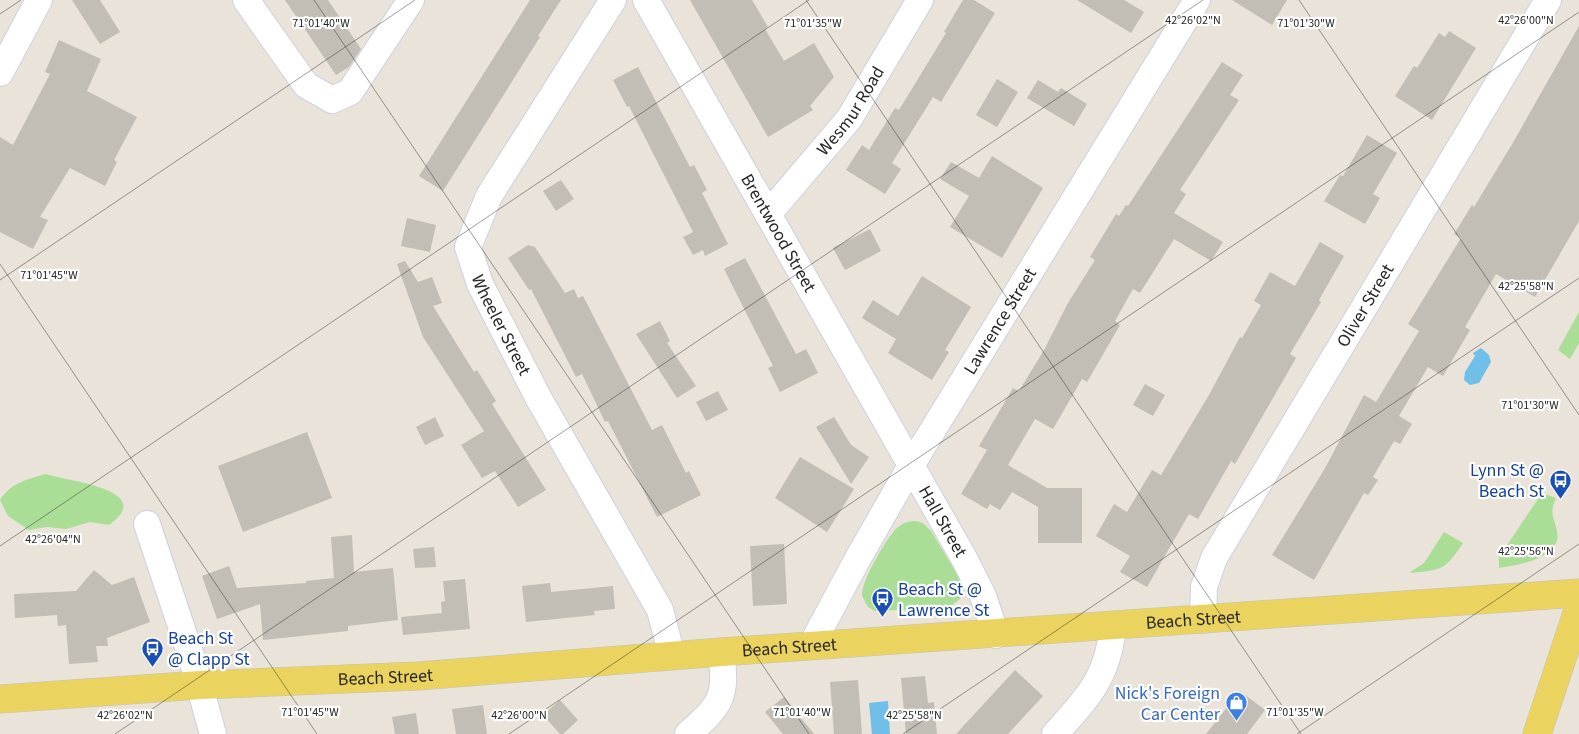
<svg xmlns="http://www.w3.org/2000/svg" width="1579" height="734" viewBox="0 0 1579 734" font-family="'Source Sans 3',sans-serif">
	<style>
		.green { fill: #aade97 }
		.water { fill: #6fbfe8 }
		.building { fill: #c2bdb5 }
		.lines { fill: none; stroke-linecap: round; stroke-linejoin: round }
		.minor-casing { stroke: #ced0e0; stroke-width: 28 }
		.major-casing { stroke: #c3c3c3; stroke-width: 29 }
		.minor { stroke: #fff; stroke-width: 26 }
		.major { stroke: #ead35e; stroke-width: 28 }
		.ticks { fill: none; stroke: #272727; stroke-width: 1; stroke-opacity: 0.45 }
		.labels { text-anchor: middle; stroke-width: 4.5; stroke-linejoin: round; paint-order: stroke }
		.street-label { font-size: 18px; fill: #272727; stroke: #fff }
		.transit-label { font-size: 18px; fill: #164399; stroke: #fff; text-anchor: start }
		.shop-label { font-size: 18px; fill: #366cbe; stroke: #fff; text-anchor: end }
		.ticks-label { font-size: 12px; text-anchor: middle; fill: #272727; stroke: #fff; stroke-width: 4.5; stroke-linejoin: round; paint-order: stroke }
	</style>
	<rect width="100%" height="100%" fill="#e9e3d9"/>
	<!-- green -->
	<g class="green">
		<path d="M1579,312v31l-9,16 -12,-9z"/>
		<path d="M46,474c19,7 113,15 63,51l-19,-3 -24,7 -19,-2 -18,3 -21,-14 -8,-16c12,-18 26,-20 46,-26z"/>
		<path d="M1542,493l14,5c-7,17 -2,17 1,34 5,27 -41,33 -58,36v-11z"/>
		<path d="M915,521l8,2 8,8 31,51v10l-2,7 -12,9 -73,3 -7,-4 -6,-11c-2,-13 25,-59 35,-68 6,-5 11,-7 18,-7z"/>
		<path d="M1444,532l19,11c-19,28 -21,27 -54,30l15,-10z"/>
	</g>
	<!-- water -->
	<g class="water">
		<path d="M1481,348l8,7 2,7 -12,21 -9,2 -6,-5 1,-8 10,-16 -2,-3z"/>
		<path d="M888,701l2,33h-18l-3,-31z"/>
	</g>
	<!-- building -->
	<g class="building">
		<path d="M72,0h28l20,32 -20,12z"/>
		<path d="M285,0h43l33,49 -12,18 -13,8z"/>
		<path d="M530,0h31l-23,36 2,1 -97,154 -24,-15z"/>
		<path d="M690,0h62l16,27 -3,2 19,32 30,-18 20,34 -24,29 3,4 -45,27z"/>
		<path d="M963,0h11l21,13 -54,89 -8,-5 -41,66 9,6 -16,25 -39,-24 16,-25 7,5 26,-42 4,2 47,-77 -2,-1z"/>
		<path d="M1077,0h47l20,12 -13,21z"/>
		<path d="M1232,0h55l-15,25z"/>
		<path d="M1579,26v195l-44,76 -39,-23 -31,53 5,3 -27,46 -15,-9 -29,49 13,8 -12,20 -6,-3 -21,36 5,3 -10,15 -4,-2 -50,87 -42,-25 52,-85 40,-75 12,7 43,-71 -11,-7 53,-86 -7,-4 18,-29 2,2 37,-61z"/>
		<path d="M1449,31l27,17 -44,72 -37,-24 19,-30 3,2 22,-35 6,4z"/>
		<path d="M59,40l42,19 -14,32 50,26 -23,43 3,2 -12,24 -35,-18 -30,49 8,3 -15,29 -33,-17v-95l13,8 37,-71 -5,-2z"/>
		<path d="M1222,62l21,13 -13,20 9,5 -59,90 6,4 -12,19 49,29 -12,19 -37,-22 -34,54 -7,-4 -18,32 5,4 -33,57 -5,-3 -29,50 -18,-10 -27,46 39,23h35v55h-44v-36l-26,-15 -12,18 -10,-6 -3,5 -26,-15 26,-44 -8,-4 34,-58 6,3 25,-41 24,-47 27,-43 -5,-3 26,-43 3,2 7,-11 2,1z"/>
		<path d="M638,67l52,100 4,-2 13,25 -5,3 26,51 -23,12 -2,-6 -10,5 -10,-18 10,-5 -64,-126 -2,1 -14,-27z"/>
		<path d="M997,79l21,13 -21,35 -21,-12z"/>
		<path d="M1038,80l20,12 3,-4 26,16 -13,22 -47,-28z"/>
		<path d="M1367,135l30,18 -24,41 7,4 -15,26 -41,-23 16,-26 3,1z"/>
		<path d="M992,156l51,32 -41,70 -52,-31 19,-31 -29,-17 11,-17 28,16z"/>
		<path d="M561,180l13,19 -18,12 -13,-20z"/>
		<path d="M407,218l29,7 -6,27 -29,-6z"/>
		<path d="M870,229l11,22 -36,19 -12,-22z"/>
		<path d="M1320,242l24,14 -25,44 2,2 -31,52 6,4 -61,106 -4,-3 -33,58 -9,-5 -42,73 -27,-15 10,-16 -34,-20 18,-32 13,8 25,-42 9,5 48,-80 31,-58 2,1 19,-33 -7,-4 16,-29 25,14z"/>
		<path d="M528,245l7,2 30,46 9,-4 4,9 5,-2 69,134 10,-5 24,48 3,-2 12,24 -44,22 -49,-96 -3,1 -23,-48 -6,3 -45,-88 -2,1 -21,-32z"/>
		<path d="M745,258l51,96 10,-5 12,24 -38,19 -12,-24 5,-2 -49,-97z"/>
		<path d="M405,261l13,21 14,-5 10,26 -9,3 41,66 3,-2 19,31 -4,3 54,86 -28,17 -23,-36 -13,7 -21,-33 23,-14 -61,-94 -26,-73z"/>
		<path d="M922,276l49,31 -26,43 4,2 -17,28 -44,-27 8,-14 -34,-21 11,-18 25,16z"/>
		<path d="M660,321l10,20 -3,2 29,43 -19,12 -41,-64z"/>
		<path d="M1145,384l20,11 -12,21 -20,-11z"/>
		<path d="M718,391l10,19 -22,11 -10,-19z"/>
		<path d="M435,417l9,19 -19,9 -9,-18z"/>
		<path d="M834,417l17,28 18,12 -18,27 -35,-57z"/>
		<path d="M307,432l25,66 -89,34 -25,-66z"/>
		<path d="M800,457l54,32 -27,43 -52,-34z"/>
		<path d="M352,535l2,37 39,-4 5,52 -50,6v5l-85,9 -3,-36 -43,15 -15,-43 27,-10 8,22 69,-5v-2l28,-3 -3,-41z"/>
		<path d="M784,544l3,60 -34,2 -3,-60z"/>
		<path d="M434,547l2,20 -21,1 -2,-19z"/>
		<path d="M94,570l18,15 22,-8 16,45 -43,16 1,8h-12l2,16 -29,2 -3,-39 -8,1 -1,-11 -42,3 -1,-24 62,-3z"/>
		<path d="M465,579l5,50 -67,6 -2,-18 41,-4 -1,-11 4,-1 -2,-20z"/>
		<path d="M550,583l1,9 62,-6 2,23 -21,2 1,4 -69,7 -4,-36z"/>
		<path d="M1015,670l28,26 -35,38h-52z"/>
		<path d="M925,676l3,27 6,-1 3,32h-31l-5,-56z"/>
		<path d="M858,680l4,54h-28l-4,-52z"/>
		<path d="M1240,691l25,19 -18,24h-41z"/>
		<path d="M784,697l30,37h-31l-18,-22z"/>
		<path d="M560,700l18,20 -15,14h-3l-17,-19z"/>
		<path d="M483,705l4,29h-31l-4,-25z"/>
		<path d="M416,713l3,21h-24l-3,-17z"/>
	</g>
	<g class="lines">
		<defs>
			<g id="minor">
				<path d="M246,0l60,85 26,15 18,-8 61,-92"/>
				<path id="s1" d="M613,0l-124,196 -21,51 12,37 59,115 121,211 12,46"/>
				<path id="s2" d="M646,0l319,560 18,36 13,39"/>
				<path d="M0,73l39,-73"/>
				<path id="s3" d="M769,213l80,-94 71,-119"/>
				<path d="M147,524l45,135 21,75"/>
				<path id="s4" d="M1203,620l1,-33 10,-29 334,-558"/>
				<path id="s5" d="M811,646l46,-86 55,-96 285,-464"/>
				<path d="M688,734c34,-30 39,-37 33,-82"/>
				<path d="M1055,734c33,-37 53,-56 58,-108"/>
			</g>
			<g id="major">
				<path id="s6" d="M0,699l200,-14 218,-9 303,-24 858,-59"/>
				<path d="M1537,734l42,-127"/>
			</g>
		</defs>
		<!-- minor casing -->
		<use href="#minor" class="minor-casing"/>
		<!-- major casing -->
		<use href="#major" class="major-casing"/>
		<!-- minor -->
		<use href="#minor" class="minor"/>
		<!-- major -->
		<use href="#major" class="major"/>
	</g>
	<!-- ticks -->
	<path class="ticks" d="M314,0l495,734M806,0l495,734M1299,0l280,415M0,14l21,-14M0,264l317,470M0,280l415,-280M0,546l809,-546M115,734l1088,-734M509,734l1070,-722M903,734l676,-456M1297,734l282,-190"/>
	<!-- icons -->
	<defs>
		<symbol id="bus-pin" viewBox="-11 -11 22 30"><path d="M0 17L-7.5 6A9.5 9.5 0 1 1 7.5 6Z" fill="#1a4fb4" stroke="#fff"/><path d="M-5-6H5V4H4V6H2V4H-2V6H-4V4H-5ZM-3.5-4V0h7V-4ZM-3.5 1.2v1.5H-2V1.2ZM2 1.2v1.5H3.5V1.2Z" fill="#fff"/></symbol>
		<symbol id="shop-pin" viewBox="-11 -11 22 30"><path d="M0 17L-7.5 6A9.5 9.5 0 1 1 7.5 6Z" fill="#3f7fe0" stroke="#fff"/><path d="M-5-2.5h2.3a2.7 3.5 0 0 1 5.4 0H5L5.5 6h-11ZM-1.5-2.5h3a1.5 2.3 0 0 0-3 0Z" fill="#fff"/></symbol>
	</defs>
	<g fill-rule="evenodd">
		<use href="#bus-pin" x="1548" y="468" width="25" height="34"/>
		<use href="#bus-pin" x="870" y="586" width="25" height="34"/>
		<use href="#bus-pin" x="140" y="636" width="25" height="34"/>
		<use href="#shop-pin" x="1224" y="690" width="25" height="34"/>
	</g>
	<g class="labels">
		<!-- street labels -->
		<g class="street-label">
			<text dy="6" stroke="none"><textPath href="#s3" startOffset="131">Wesmur Road</textPath></text>
			<text dy="6" stroke="none"><textPath href="#s2" startOffset="268">Brentwood Street</textPath></text>
			<text dy="6" stroke="none"><textPath href="#s4" startOffset="358">Oliver Street</textPath></text>
			<text dy="6" stroke="none"><textPath href="#s5" startOffset="376">Lawrence Street</textPath></text>
			<text dy="6" stroke="none"><textPath href="#s1" startOffset="372">Wheeler Street</textPath></text>
			<text dy="6" stroke="none"><textPath href="#s2" startOffset="600">Hall Street</textPath></text>
			<text dy="6" stroke="none"><textPath href="#s6" startOffset="1196">Beach Street</textPath></text>
			<text dy="6" stroke="none"><textPath href="#s6" startOffset="791">Beach Street</textPath></text>
			<text dy="6" stroke="none"><textPath href="#s6" startOffset="386">Beach Street</textPath></text>
		</g>
		<!-- transit labels -->
		<g class="transit-label">
			<text x="1544" y="476" text-anchor="end">Lynn St @<tspan x="1544" dy="21">Beach St</tspan></text>
			<text x="898" y="595">Beach St @<tspan x="898" dy="21">Lawrence St</tspan></text>
			<text x="168" y="644">Beach St<tspan x="168" dy="21">@ Clapp St</tspan></text>
		</g>
		<!-- shop labels -->
		<g class="shop-label">
			<text x="1220" y="699">Nick's Foreign<tspan x="1220" dy="21">Car Center</tspan></text>
		</g>
	</g>
	<g class="ticks-label">
		<text x="1526" y="24">42°26'00"N</text>
		<text x="1193" y="24">42°26'02"N</text>
		<text x="321" y="27">71°01'40"W</text>
		<text x="813" y="27">71°01'35"W</text>
		<text x="1306" y="27">71°01'30"W</text>
		<text x="49" y="279">71°01'45"W</text>
		<text x="1526" y="290">42°25'58"N</text>
		<text x="1530" y="409">71°01'30"W</text>
		<text x="53" y="543">42°26'04"N</text>
		<text x="1526" y="555">42°25'56"N</text>
		<text x="310" y="716">71°01'45"W</text>
		<text x="802" y="716">71°01'40"W</text>
		<text x="1295" y="716">71°01'35"W</text>
		<text x="125" y="719">42°26'02"N</text>
		<text x="519" y="719">42°26'00"N</text>
		<text x="914" y="719">42°25'58"N</text>
	</g>
</svg>
